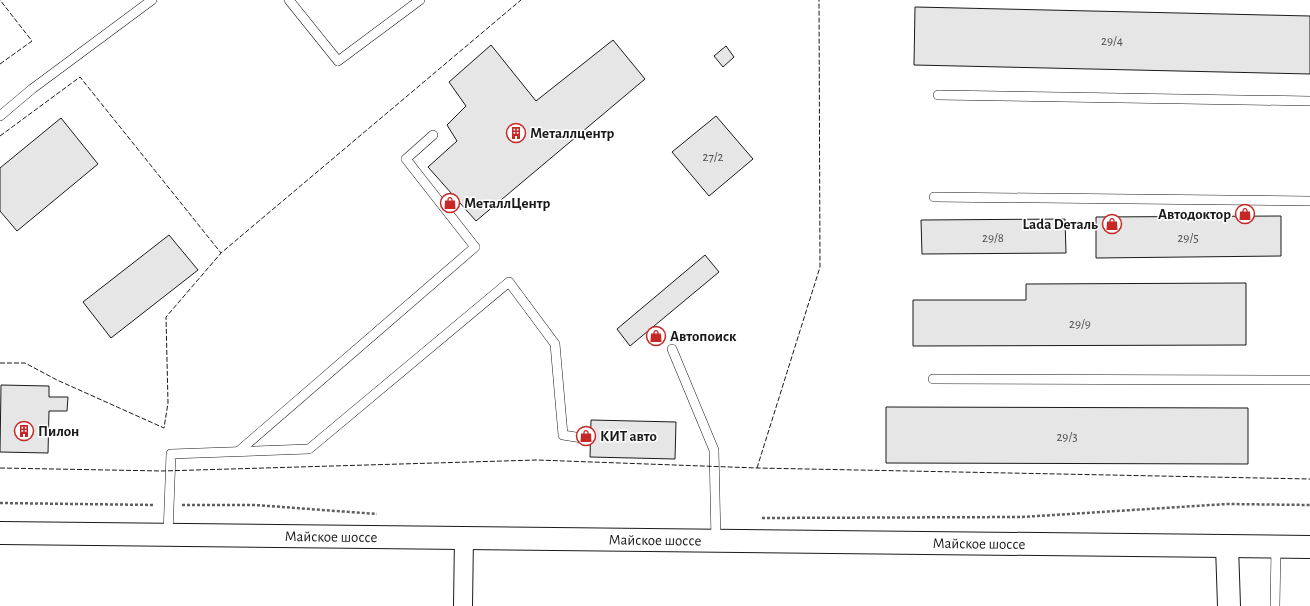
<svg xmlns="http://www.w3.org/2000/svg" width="1310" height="606" viewBox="0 0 1310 606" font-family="'Alegreya Sans',sans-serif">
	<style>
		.building { fill: #e6e6e6; stroke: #1a1a1a }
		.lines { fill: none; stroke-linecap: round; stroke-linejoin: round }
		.service-casing { stroke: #1a1a1a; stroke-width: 10 }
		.minor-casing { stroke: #1a1a1a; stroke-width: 20 }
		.tertiary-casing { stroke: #1a1a1a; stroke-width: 24 }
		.path { stroke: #5f5f5f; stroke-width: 2.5; stroke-dasharray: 3 2; stroke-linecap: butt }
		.service { stroke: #fff; stroke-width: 9 }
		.minor { stroke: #fff; stroke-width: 18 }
		.tertiary { stroke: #fff; stroke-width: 22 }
		.fence { stroke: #1a1a1a; stroke-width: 1; stroke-dasharray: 5 2; stroke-linecap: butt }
		.labels { text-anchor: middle; stroke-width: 3; stroke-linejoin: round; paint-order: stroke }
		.number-label { font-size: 13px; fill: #4d4d4d }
		.poi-label { font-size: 15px; font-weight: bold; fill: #1a1a1a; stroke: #fff; text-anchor: start }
		.street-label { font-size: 15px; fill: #1a1a1a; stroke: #fff }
	</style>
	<rect width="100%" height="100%" fill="#fff"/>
	<!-- building -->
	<g class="building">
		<path d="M915,7l395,9v58l-396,-9z"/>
		<path d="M613,40l32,39 -169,142 -48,-54 29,-26 -10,-16 19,-19 -17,-24 42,-37 45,56z"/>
		<path d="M726,46l8,11 -11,10 -9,-11z"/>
		<path d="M716,116l37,43 -44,37 -37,-44z"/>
		<path d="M61,118l37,46 -81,67 -17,-20v-43z"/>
		<path d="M1281,216v40l-185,2v-41z"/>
		<path d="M1065,219l1,34 -144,1 -1,-34z"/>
		<path d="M169,235l29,35 -87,68 -28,-36z"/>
		<path d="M705,255l14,17 -89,74 -13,-17z"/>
		<path d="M1246,283v62l-333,1v-46h113v-16z"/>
		<path d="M1,385l48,1v11h19l-1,14h-18l-1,42 -48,-1z"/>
		<path d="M886,407l362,1v56l-362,-1z"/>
		<path d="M591,420l85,2 -1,37 -85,-2z"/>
	</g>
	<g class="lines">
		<defs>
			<g id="service">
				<path d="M289,0l49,61 82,-61"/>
				<path d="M938,95l372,6"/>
				<path d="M0,116l32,-27 120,-89"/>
				<path d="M934,197l376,4"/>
				<path d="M672,349l42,101 2,90"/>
				<path d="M933,379l377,1"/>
				<path d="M239,451l236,-204 -69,-88 27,-24"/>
				<path d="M168,534l3,-80 138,-5 200,-167 46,62 8,91 25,4"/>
				<path d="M1275,606l1,-59"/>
			</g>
			<path id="minor" d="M463,606l1,-69"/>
			<g id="tertiary">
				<path id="s1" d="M0,533l1310,14"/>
				<path d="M1227,546l2,60"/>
			</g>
		</defs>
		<!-- service casing -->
		<use href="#service" class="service-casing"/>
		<!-- minor casing -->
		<use href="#minor" class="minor-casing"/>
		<!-- tertiary casing -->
		<use href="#tertiary" class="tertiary-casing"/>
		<!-- path -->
		<g class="path">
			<path d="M0,503l155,2"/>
			<path d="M182,505h73l122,9"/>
			<path d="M762,518l260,-1 205,-13 83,1"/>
		</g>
		<!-- service -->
		<use href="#service" class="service"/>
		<!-- minor -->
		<use href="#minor" class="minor"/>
		<!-- tertiary -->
		<use href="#tertiary" class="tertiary"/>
		<!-- fence -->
		<g class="fence">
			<path d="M0,64l32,-23 -32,-41"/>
			<path d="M0,136l80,-59 141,176"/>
			<path d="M0,363h25l32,17 107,48 4,-25 -2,-86 55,-64 300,-253"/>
			<path d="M0,468l162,3 375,-11 220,8 553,11"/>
			<path d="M757,468l63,-201 -1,-267"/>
		</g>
	</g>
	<!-- icons -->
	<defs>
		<symbol id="building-ring" viewBox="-11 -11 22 22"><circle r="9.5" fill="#fff" stroke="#c62828" stroke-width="1.5"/><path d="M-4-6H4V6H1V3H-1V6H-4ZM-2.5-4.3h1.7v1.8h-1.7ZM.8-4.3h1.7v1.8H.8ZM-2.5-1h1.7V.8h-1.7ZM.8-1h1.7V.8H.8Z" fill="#c62828"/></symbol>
		<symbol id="shop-ring" viewBox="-11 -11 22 22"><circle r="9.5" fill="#fff" stroke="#c62828" stroke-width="1.5"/><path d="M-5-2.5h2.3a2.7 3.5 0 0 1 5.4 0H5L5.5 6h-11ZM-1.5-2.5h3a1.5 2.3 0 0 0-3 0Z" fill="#c62828"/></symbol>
	</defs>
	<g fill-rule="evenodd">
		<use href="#building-ring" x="505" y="122" width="22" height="22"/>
		<use href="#shop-ring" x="439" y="192" width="22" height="22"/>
		<use href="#shop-ring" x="1234" y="203" width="22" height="22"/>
		<use href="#shop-ring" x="1101" y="213" width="22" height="22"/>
		<use href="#shop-ring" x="645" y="325" width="22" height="22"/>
		<use href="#building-ring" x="13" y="420" width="22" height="22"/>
		<use href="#shop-ring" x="575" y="425" width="22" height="22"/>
	</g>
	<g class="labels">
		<!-- number labels -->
		<g class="number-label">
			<text x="1112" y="45">29/4</text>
			<text x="713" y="161">27/2</text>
			<text x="993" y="242">29/8</text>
			<text x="1188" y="242">29/5</text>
			<text x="1080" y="328">29/9</text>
			<text x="1067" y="441">29/3</text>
		</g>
		<!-- poi labels -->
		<g class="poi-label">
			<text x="530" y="138">Металлцентр</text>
			<text x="464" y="208">МеталлЦентр</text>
			<text x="1231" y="219" text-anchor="end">Автодоктор</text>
			<text x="1098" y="229" text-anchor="end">Lada Dеталь</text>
			<text x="670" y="341">Автопоиск</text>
			<text x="38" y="436">Пилон</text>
			<text x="600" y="441">КИТ авто</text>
		</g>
		<!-- street labels -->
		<g class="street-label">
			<text dy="5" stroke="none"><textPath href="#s1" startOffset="331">Майское шоссе</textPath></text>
			<text dy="5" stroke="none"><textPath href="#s1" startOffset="655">Майское шоссе</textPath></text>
			<text dy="5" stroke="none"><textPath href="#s1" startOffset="979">Майское шоссе</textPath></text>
		</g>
	</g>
</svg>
